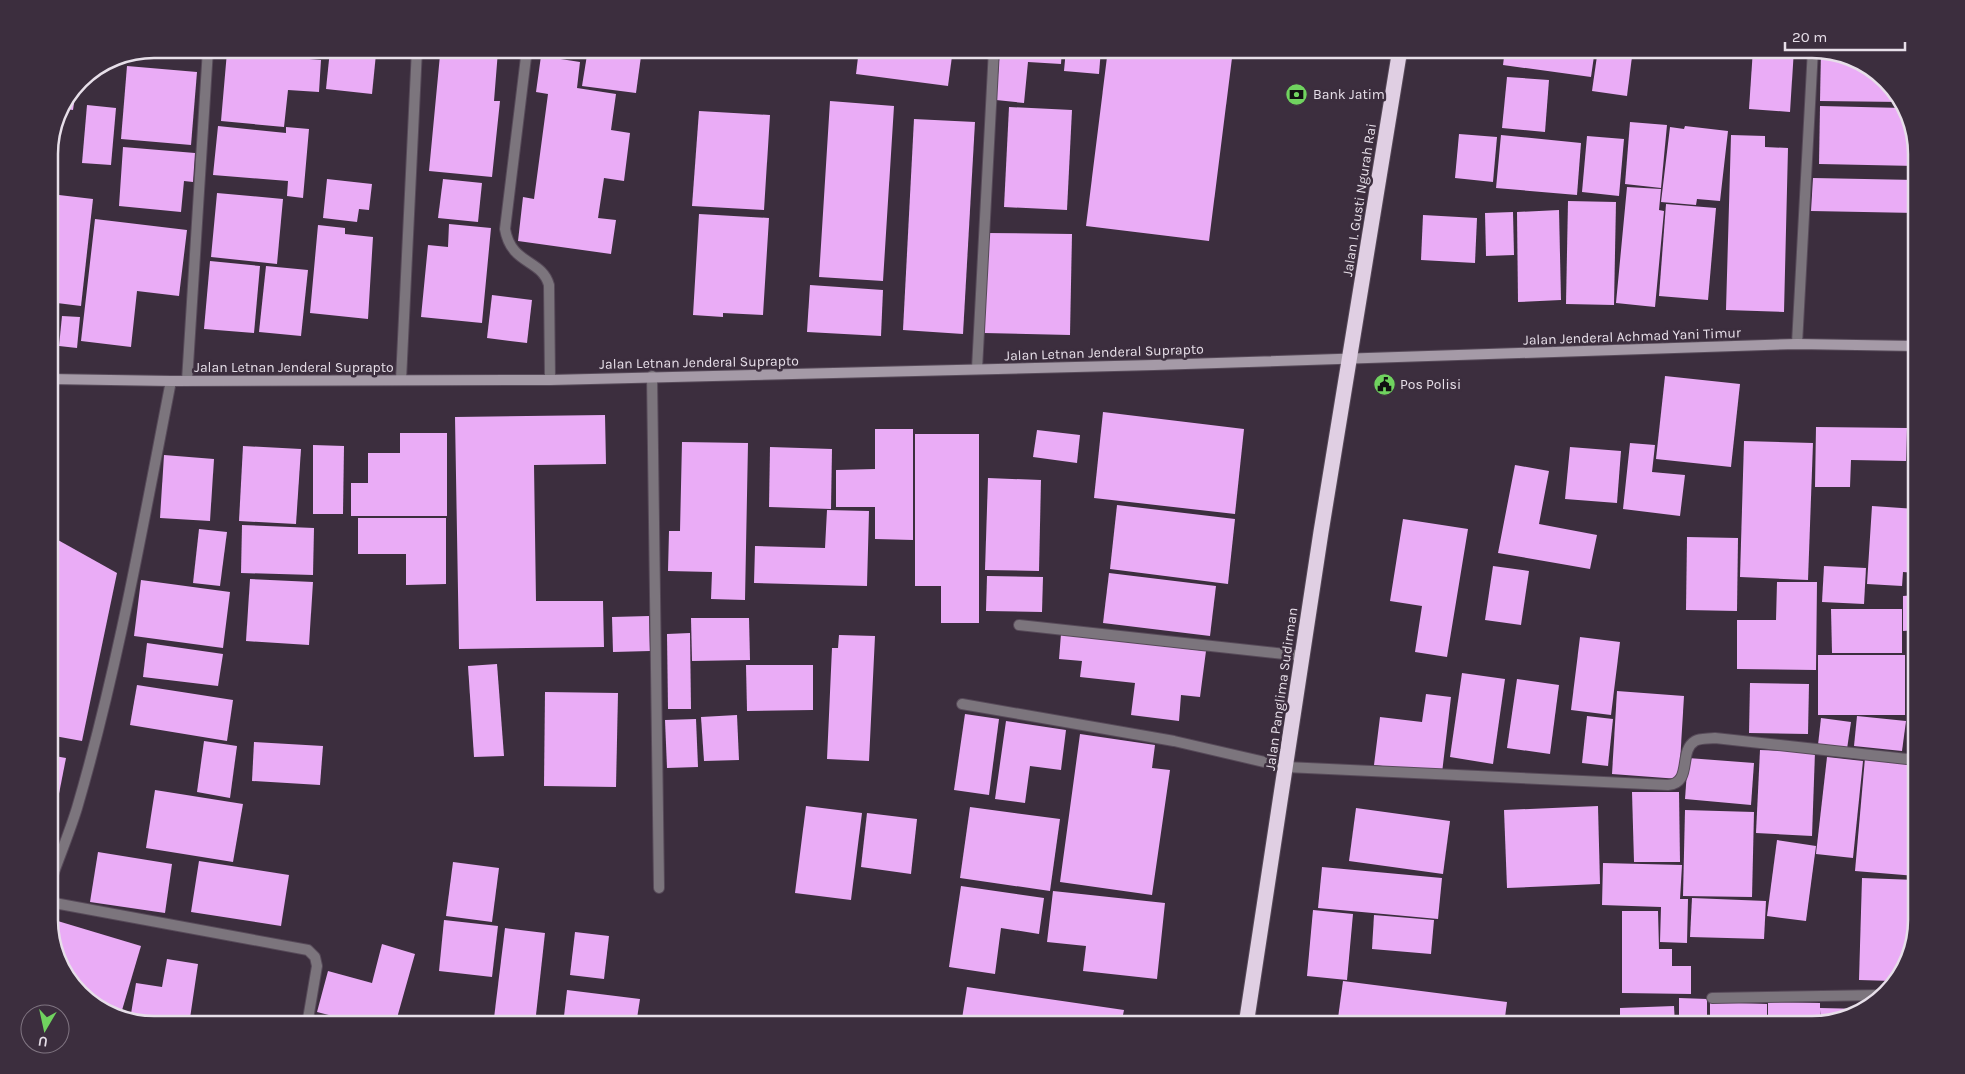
<svg xmlns="http://www.w3.org/2000/svg" width="1965" height="1074" viewBox="0 0 1965 1074" font-family="Karla,sans-serif">
	<style>
		.building { fill: #eaacf6 }
		.lines { fill: none; stroke-linecap: round; stroke-linejoin: round }
		.lane-casing { stroke: #574a59; stroke-width: 12 }
		.street-casing { stroke: #574a59; stroke-width: 12 }
		.secondary-casing { stroke: #574a59; stroke-width: 12 }
		.highway-casing { stroke: #574a59; stroke-width: 17 }
		.lane { stroke: #7c757d; stroke-width: 10 }
		.street { stroke: #7c757d; stroke-width: 10 }
		.secondary { stroke: #a59aa7; stroke-width: 10 }
		.highway { stroke: #e0cfe3; stroke-width: 15 }
		.labels { text-anchor: middle; stroke-width: 5; stroke-linejoin: round; paint-order: stroke }
		.poi-label { font-size: 14px; fill: #e7dfe9; stroke: #3c2e3e; text-anchor: start }
		.street-label { font-size: 14px; fill: #e7dfe9; stroke: #3c2e3e }
		.rim { fill: none; stroke: #e7dfe9; stroke-width: 2.5 }
	</style>
	<rect width="100%" height="100%" fill="#3c2e3e"/>
	<!-- building -->
	<g class="building">
		<path d="M470,49l28,2 -4,50h6l-8,76 -63,-6 11,-116 28,3z"/>
		<path d="M588,49h54l-6,44 -54,-7z"/>
		<path d="M859,49h94l-5,37 -92,-12z"/>
		<path d="M1000,49h62l-1,15 -33,-2 -4,41 -28,-3z"/>
		<path d="M1066,49h35l-2,25 -35,-3z"/>
		<path d="M1108,49h52l72,9 -23,183 -123,-15z"/>
		<path d="M1505,49h90l-4,28 -88,-12z"/>
		<path d="M1598,49h35l-6,47 -35,-5z"/>
		<path d="M1708,49h26v4z"/>
		<path d="M1753,49h41l-4,63 -41,-3z"/>
		<path d="M330,50l46,4 -4,40 -46,-5z"/>
		<path d="M1821,51l37,9 41,36 2,6 -81,-1z"/>
		<path d="M227,52l94,8 -2,32 -31,-2 -4,37 -63,-6z"/>
		<path d="M541,56l39,6 -3,26 39,6 -5,36 19,3 -6,48 -20,-3 -6,40 18,2 -5,34 -93,-13 5,-44 11,2 14,-105 -12,-2z"/>
		<path d="M127,66l70,6 -6,73 -70,-6z"/>
		<path d="M1507,77l42,3 -4,52 -43,-4z"/>
		<path d="M77,83l-4,27 -14,-2v-1z"/>
		<path d="M830,101l64,5 -11,175 -64,-4z"/>
		<path d="M87,105l29,3 -5,57 -29,-2z"/>
		<path d="M1820,106l83,2 13,39v19l-97,-2z"/>
		<path d="M1009,107l63,3 -5,100 -63,-3z"/>
		<path d="M699,111l71,4 -6,95 -72,-4z"/>
		<path d="M914,119l61,3 -12,212 -60,-4z"/>
		<path d="M1630,122l37,3 -6,63 -36,-4z"/>
		<path d="M218,126l68,7v-6l23,2 -6,69 -16,-2 1,-15 -75,-6z"/>
		<path d="M1685,126l43,5 -8,70 -23,-2 -1,6 -35,-3 9,-75 14,2z"/>
		<path d="M1459,134l38,3 -4,45 -38,-4z"/>
		<path d="M1501,135l80,8 -4,52 -81,-7z"/>
		<path d="M1731,135l34,1v11l23,1 -4,164 -58,-2z"/>
		<path d="M1587,136l37,3 -5,57 -37,-4z"/>
		<path d="M123,147l72,6 -2,29 -9,-1 -3,31 -62,-6z"/>
		<path d="M1813,178l103,2v33l-105,-2z"/>
		<path d="M327,179l45,5 -3,26 -10,-1 -2,13 -34,-4z"/>
		<path d="M443,179l39,4 -4,39 -40,-4z"/>
		<path d="M1627,187l34,2 -2,21 5,1 -9,96 -39,-4z"/>
		<path d="M217,193l66,6 -6,65 -66,-7z"/>
		<path d="M59,195l34,4 -12,107 -32,-4v-19z"/>
		<path d="M1568,201l48,1 -2,103 -48,-1z"/>
		<path d="M1666,204l50,4 -8,92 -49,-4z"/>
		<path d="M1559,210l2,90 -43,2 -1,-90z"/>
		<path d="M1513,212l1,43 -28,1 -1,-43z"/>
		<path d="M699,214l70,4 -6,97 -40,-2v4l-30,-2z"/>
		<path d="M1423,215l54,3 -2,45 -54,-3z"/>
		<path d="M95,219l92,11 -8,66 -42,-5 -6,56 -50,-6z"/>
		<path d="M449,224l42,4 -9,95 -61,-6 7,-72 20,2z"/>
		<path d="M318,225l27,3v6l28,3 -5,82 -58,-6z"/>
		<path d="M986,233l86,1 -2,101 -86,-2z"/>
		<path d="M210,261l50,5 -6,67 -50,-4z"/>
		<path d="M266,266l42,4 -7,66 -42,-4z"/>
		<path d="M810,285l73,5 -2,46 -74,-4z"/>
		<path d="M492,295l40,5 -5,43 -40,-5z"/>
		<path d="M62,316l18,1 -3,31 -18,-2z"/>
		<path d="M1665,376l75,8 -9,83 -75,-8z"/>
		<path d="M1103,412l141,17 -9,85 -141,-16z"/>
		<path d="M605,415l1,49 -72,1 2,136h67l1,46 -145,2 -4,-232z"/>
		<path d="M1816,427l91,1 -1,33 -55,-1 -1,27h-35z"/>
		<path d="M875,429h38v111l-38,-1v-32h-39v-37l39,-1z"/>
		<path d="M1037,430l43,5 -3,28 -44,-6z"/>
		<path d="M400,433h47v83h-96v-33h17v-30h32z"/>
		<path d="M915,434h64v189h-38v-37h-26z"/>
		<path d="M1744,441l69,2 -5,137 -68,-3z"/>
		<path d="M682,442l66,1 -3,157 -34,-1 1,-27 -44,-1 1,-40h11z"/>
		<path d="M1630,443l25,2 -3,27 33,3 -5,41 -57,-7z"/>
		<path d="M313,445l31,1 -1,68h-30z"/>
		<path d="M243,446l58,3 -5,75 -57,-3z"/>
		<path d="M770,447l62,2 -1,60 -62,-2z"/>
		<path d="M1570,447l51,4 -4,52 -52,-4z"/>
		<path d="M164,455l50,4 -4,62 -50,-3z"/>
		<path d="M1515,465l34,6 -10,53 58,11 -7,34 -92,-16z"/>
		<path d="M988,478l53,2 -2,91 -54,-1z"/>
		<path d="M1117,505l118,14 -7,65 -118,-15z"/>
		<path d="M1872,506l44,3v64l-13,-1 -1,14 -35,-2z"/>
		<path d="M827,510l42,1 -2,75 -113,-3 1,-37 70,2z"/>
		<path d="M358,518h88v66l-40,1v-31h-48z"/>
		<path d="M1403,519l65,10 -21,128 -32,-5 7,-46 -32,-5z"/>
		<path d="M242,525l72,3 -1,47 -72,-2z"/>
		<path d="M199,529l28,3 -7,54 -27,-3z"/>
		<path d="M49,535l68,38 -35,168 -33,-6z"/>
		<path d="M1687,537l51,1 -1,73 -51,-1z"/>
		<path d="M1493,566l36,5 -8,54 -36,-5z"/>
		<path d="M1824,566l42,2 -2,36 -42,-2z"/>
		<path d="M1109,573l107,13 -6,50 -107,-13z"/>
		<path d="M987,576l56,1 -1,35 -56,-1z"/>
		<path d="M250,579l63,3 -4,63 -63,-4z"/>
		<path d="M141,580l89,12 -7,56 -89,-12z"/>
		<path d="M1777,582h40l-1,88 -79,-1v-49h39z"/>
		<path d="M1916,595v35l-13,1v-35z"/>
		<path d="M1831,609h71v44h-70z"/>
		<path d="M649,616l1,35 -37,1 -1,-35z"/>
		<path d="M691,618h58l1,42 -58,1z"/>
		<path d="M690,633l1,76h-23l-1,-75z"/>
		<path d="M1061,634l145,17 -6,46 -19,-2 -2,26 -48,-6 4,-32 -55,-6 2,-16 -23,-2z"/>
		<path d="M839,635l36,1 -6,125 -42,-2 5,-111h6z"/>
		<path d="M1580,637l40,5 -9,73 -40,-5z"/>
		<path d="M147,643l76,11 -5,32 -75,-9z"/>
		<rect x="1818" y="655" width="87" height="60"/>
		<path d="M497,664l7,92 -30,1 -6,-91z"/>
		<path d="M746,665h67v45l-66,1z"/>
		<path d="M1462,673l43,6 -12,85 -43,-7z"/>
		<path d="M1517,679l42,6 -9,69 -43,-6z"/>
		<path d="M1750,683l59,1 -1,50 -59,-1z"/>
		<path d="M137,685l96,15 -6,41 -97,-16z"/>
		<path d="M1617,691l67,5 -5,83 -67,-5z"/>
		<path d="M545,692l73,1 -2,94 -72,-1z"/>
		<path d="M1426,694l25,3 -9,76 -68,-8 6,-48 42,5z"/>
		<path d="M965,714l34,5 -10,76 -35,-5z"/>
		<path d="M737,715l2,45 -35,1 -3,-44z"/>
		<path d="M1587,716l26,3 -5,47 -26,-3z"/>
		<path d="M1857,716l49,5 -4,30 -48,-5z"/>
		<path d="M1821,718l30,4 -4,27 -29,-4z"/>
		<path d="M696,719l2,48 -31,1 -2,-48z"/>
		<path d="M1006,721l60,9 -5,40 -31,-4 -5,37 -30,-4z"/>
		<path d="M1080,734l75,11 -3,23 18,2 -18,125 -92,-13z"/>
		<path d="M204,741l33,5 -7,52 -33,-6z"/>
		<path d="M254,742l69,4 -3,39 -68,-4z"/>
		<path d="M1760,750l55,2 -3,84 -56,-3z"/>
		<path d="M49,755l17,3 -9,46 -8,-1z"/>
		<path d="M1827,757l36,4 -10,97 -37,-4z"/>
		<path d="M1688,758l66,5 -3,42 -66,-6z"/>
		<path d="M1865,758l51,5v113l-61,-5z"/>
		<path d="M155,790l88,14 -10,58 -87,-14z"/>
		<path d="M1632,792h47l1,70h-46z"/>
		<path d="M806,806l56,7 -11,87 -56,-7z"/>
		<path d="M1598,806l2,78 -93,4 -3,-78z"/>
		<path d="M970,807l90,12 -10,72 -90,-13z"/>
		<path d="M1356,808l94,13 -7,53 -94,-13z"/>
		<path d="M1685,810l69,2 -2,85 -69,-1z"/>
		<path d="M867,813l50,6 -6,55 -50,-7z"/>
		<path d="M1777,840l39,6 -10,75 -39,-5z"/>
		<path d="M98,852l74,12 -7,49 -75,-11z"/>
		<path d="M199,861l90,14 -8,51 -90,-14z"/>
		<path d="M453,862l46,6 -7,54 -46,-6z"/>
		<path d="M1603,863l79,2 -2,34h8l-1,44 -27,-1 1,-35 -59,-2z"/>
		<path d="M1322,867l120,11 -4,41 -120,-11z"/>
		<path d="M1862,878l54,2 -1,46 -10,41 -12,14 -34,-1z"/>
		<path d="M961,886l83,12 -5,36 -38,-6 -6,46 -46,-7z"/>
		<path d="M1053,891l112,12 -8,76 -74,-8 3,-25 -39,-4z"/>
		<path d="M1692,898l74,3 -2,38 -74,-2z"/>
		<path d="M1313,910l40,4 -6,66 -40,-4z"/>
		<path d="M1622,911h36l1,38h13v17h19v28l-69,-1z"/>
		<path d="M1374,915l60,5 -3,34 -59,-5z"/>
		<path d="M51,919l90,27 -21,71 -13,-3 -41,-36 -17,-50z"/>
		<path d="M444,920l54,6 -6,51 -53,-6z"/>
		<path d="M505,928l40,5 -10,91 -41,-6z"/>
		<path d="M575,932l34,4 -5,43 -34,-4z"/>
		<path d="M382,944l33,10 -20,71h-27l-51,-13 11,-41 44,12z"/>
		<path d="M167,959l31,5 -9,61h-36l-23,-5 6,-37 26,4z"/>
		<path d="M1343,981l164,21 -3,23h-120l-46,-7z"/>
		<path d="M967,987l157,23 -3,15h-160z"/>
		<path d="M567,990l73,9 -4,26h-73z"/>
		<path d="M1679,998l28,1v26h-28z"/>
		<path d="M1710,1002l57,2v21h-57z"/>
		<path d="M1768,1002l52,1v5l44,1 -43,14 -1,-13v13l-8,2h-44z"/>
		<path d="M1674,1006l1,19h-55v-17z"/>
	</g>
	<g class="lines">
		<defs>
			<g id="lane">
				<path d="M527,49l-22,180c6,36 37,30 44,56l1,95"/>
				<path d="M1797,344l16,-295"/>
				<path d="M977,369l17,-320"/>
				<path d="M1019,625l284,31"/>
				<path d="M962,704l212,37 112,26"/>
			</g>
			<g id="street">
				<path d="M652,376l7,512"/>
				<path d="M401,380l16,-331"/>
				<path d="M187,381l21,-332"/>
				<path d="M1286,767l382,18c25,-2 10,-34 27,-44 5,-3 13,-2 20,-3l201,22"/>
				<path d="M49,886c9,-26 20,-52 28,-78 41,-140 66,-284 94,-427"/>
				<path d="M49,902l259,48 7,7 2,9 -10,59"/>
				<path d="M1712,998l169,-3"/>
			</g>
			<path id="secondary" d="M49,379l122,2 379,-1 604,-15 643,-21 119,2"/>
			<path id="highway" d="M1246,1025l75,-493 79,-483"/>
		</defs>
		<!-- lane casing -->
		<use href="#lane" class="lane-casing"/>
		<!-- street casing -->
		<use href="#street" class="street-casing"/>
		<!-- secondary casing -->
		<use href="#secondary" class="secondary-casing"/>
		<!-- highway casing -->
		<use href="#highway" class="highway-casing"/>
		<!-- lane -->
		<use href="#lane" class="lane"/>
		<!-- street -->
		<use href="#street" class="street"/>
		<!-- secondary -->
		<use href="#secondary" class="secondary"/>
		<!-- highway -->
		<use href="#highway" class="highway"/>
	</g>
	<!-- icons -->
	<defs>
		<symbol id="bank-disc" viewBox="-11 -11 22 22"><circle r="9.5" fill="#70d35f" stroke="#3c2e3e"/><path d="M-6-4H6V4H-6ZM0-2.3a2.3 2.3 0 1 0 0 4.6a2.3 2.3 0 1 0 0-4.6Z" fill="#111"/></symbol>
		<symbol id="civic-disc" viewBox="-11 -11 22 22"><circle r="9.5" fill="#70d35f" stroke="#3c2e3e"/><path d="M-.6-6.5H3V-4.5H.6V-3L4-1V1h2V6H-6V1h2V-1L-.6-3ZM-1.2 2.5V6h2.4V2.5Z" fill="#111"/></symbol>
	</defs>
	<g fill-rule="evenodd">
		<use href="#bank-disc" x="1284" y="82" width="25" height="25"/>
		<use href="#civic-disc" x="1372" y="372" width="25" height="25"/>
	</g>
	<g class="labels">
		<!-- poi labels -->
		<g class="poi-label">
			<text x="1313" y="99">Bank Jatim</text>
			<text x="1400" y="389">Pos Polisi</text>
		</g>
		<!-- street labels -->
		<g class="street-label">
			<text transform="translate(1359 200) rotate(-81)" y="5">Jalan I. Gusti Ngurah Rai</text>
			<text transform="translate(1632 336) rotate(-2)" y="5">Jalan Jenderal Achmad Yani Timur</text>
			<text transform="translate(1104 352) rotate(-2)" y="5">Jalan Letnan Jenderal Suprapto</text>
			<text transform="translate(699 362) rotate(-1)" y="5">Jalan Letnan Jenderal Suprapto</text>
			<text x="294" y="372">Jalan Letnan Jenderal Suprapto</text>
			<text transform="translate(1281 689) rotate(-82)" y="5">Jalan Panglima Sudirman</text>
		</g>
	</g>
	<!-- crop -->
	<path d="M0 0H1965V1074H0ZM154 58H1812A96 96 0 0 1 1908 154V920A96 96 0 0 1 1812 1016H154A96 96 0 0 1 58 920V154A96 96 0 0 1 154 58Z" fill="#3c2e3e" fill-rule="evenodd"/>
	<path class="rim" d="M154 58H1812A96 96 0 0 1 1908 154V920A96 96 0 0 1 1812 1016H154A96 96 0 0 1 58 920V154A96 96 0 0 1 154 58Z"/>
	<!-- north arrow -->
	<g transform="translate(45 1029) rotate(189)"><circle r="24" fill="#3c2e3e" stroke="#807582"/>
	<path d="M0-4L9 19L0 12L-9 19Z" fill="#70d35f"/>
	<text y="-8" font-size="14" font-weight="bold" text-anchor="middle" fill="#e7dfe9">U</text>
	</g>
	<!-- scale -->
	<path d="M1785 42v8h120v-8" fill="none" stroke="#e7dfe9" stroke-width="2.5"/>
	<text x="1792" y="42" font-size="15" fill="#e7dfe9" stroke="#3c2e3e" stroke-width="4" paint-order="stroke">20 m</text>
</svg>
